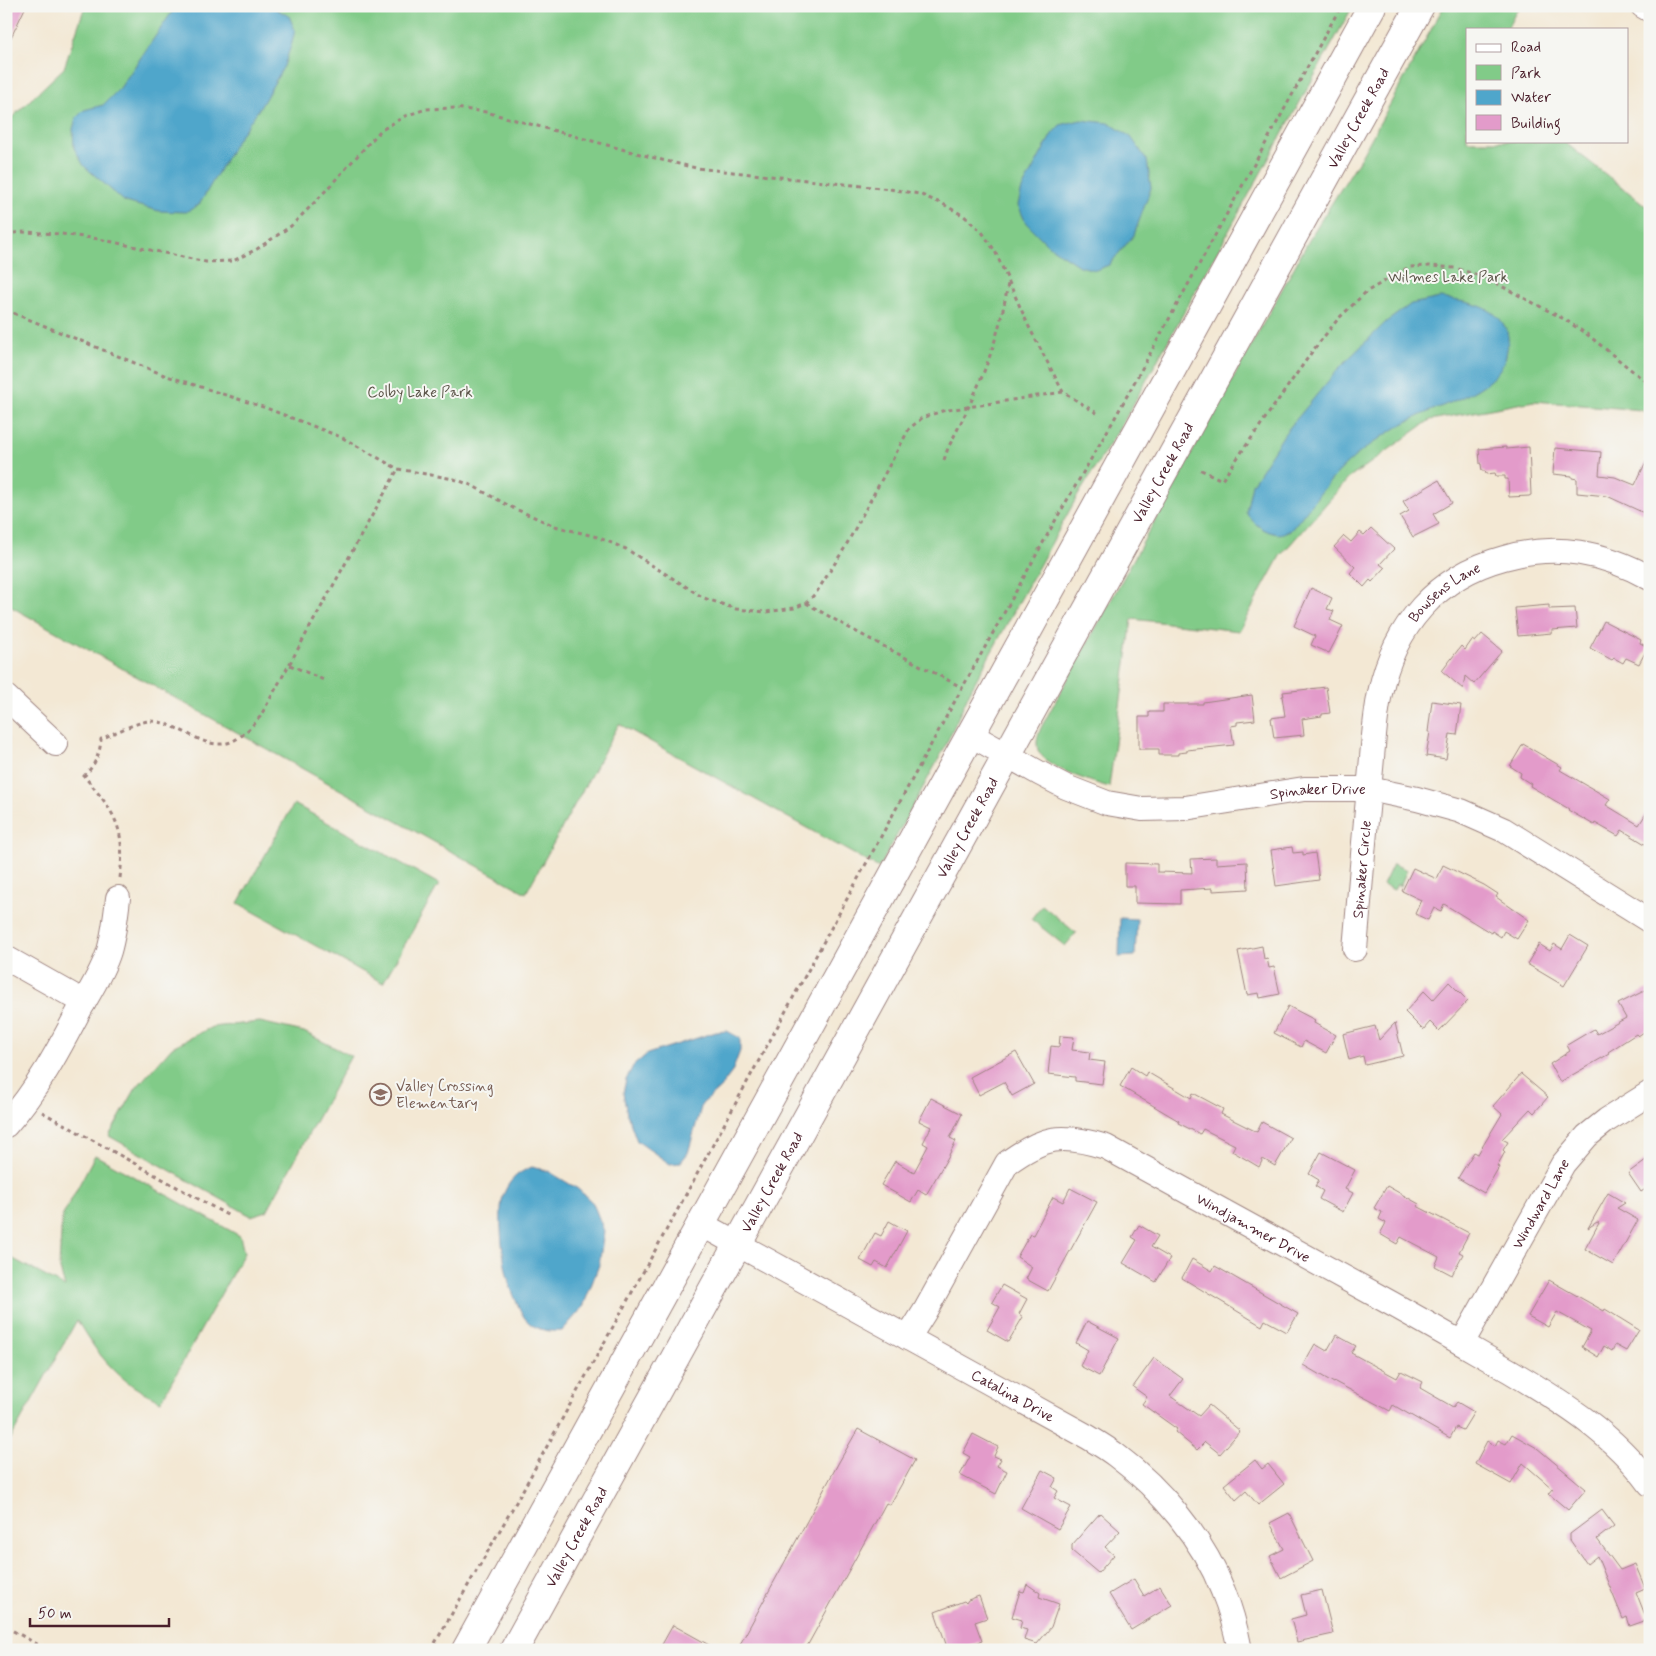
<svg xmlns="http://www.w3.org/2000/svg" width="1656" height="1656" viewBox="0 0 1656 1656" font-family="Mynerve,sans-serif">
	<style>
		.green { fill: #81cb88; stroke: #66755a }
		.water { fill: #4fa6cb; stroke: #4c627b }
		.building { fill: #e39bca }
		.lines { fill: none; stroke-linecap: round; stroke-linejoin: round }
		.minor-casing { stroke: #9e8480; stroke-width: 26 }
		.major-casing { stroke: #9e8480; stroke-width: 30 }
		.path { stroke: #9e8480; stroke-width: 3; stroke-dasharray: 4 4; stroke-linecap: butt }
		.minor { stroke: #fff; stroke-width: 24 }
		.major { stroke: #fff; stroke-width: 28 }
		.labels { text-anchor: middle; stroke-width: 4; stroke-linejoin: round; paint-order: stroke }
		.street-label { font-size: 15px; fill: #4a1f2b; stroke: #f6f6f2 }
		.park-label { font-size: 15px; fill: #5a5347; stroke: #f6f6f2 }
		.education-label { font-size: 15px; fill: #785e54; stroke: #f6f6f2; text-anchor: start }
	</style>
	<rect width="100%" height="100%" fill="#f6f6f2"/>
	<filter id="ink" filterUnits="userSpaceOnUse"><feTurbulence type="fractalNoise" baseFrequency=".02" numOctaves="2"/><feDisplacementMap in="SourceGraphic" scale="10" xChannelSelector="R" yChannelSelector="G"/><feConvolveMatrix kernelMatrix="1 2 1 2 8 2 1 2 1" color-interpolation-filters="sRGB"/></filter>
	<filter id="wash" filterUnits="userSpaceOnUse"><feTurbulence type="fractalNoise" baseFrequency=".0096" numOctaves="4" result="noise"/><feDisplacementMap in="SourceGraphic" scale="20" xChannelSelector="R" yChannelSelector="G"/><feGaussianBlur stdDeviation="1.12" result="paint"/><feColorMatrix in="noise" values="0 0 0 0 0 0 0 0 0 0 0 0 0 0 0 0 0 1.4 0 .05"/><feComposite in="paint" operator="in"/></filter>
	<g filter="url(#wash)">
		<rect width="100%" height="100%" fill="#f3e8d4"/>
		<!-- green -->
		<g class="green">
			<path d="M85,6h1268l-229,415 -47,76 -107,194 -27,60 -64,117 -260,-144 -93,169 -520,-289v-481l58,-55z"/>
			<path d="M1444,6h75l-12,23h-40v112h96l87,68v206l-9,-5 -107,-9 -104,19 -82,59 -68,77 -41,75 -107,-12 -23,168c-17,-5 -64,-19 -71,-37 -3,-10 1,-18 5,-26l270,-491 48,-76z"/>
			<path d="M294,804l145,80 -56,99 -145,-80z"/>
			<path d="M1393,864l14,6 -7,16 -3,-2 -3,6 -11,-5z"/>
			<path d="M1042,905l34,28 -11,13 -34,-27z"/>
			<path d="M260,1022l44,10 47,24 -84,155 -16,5 -142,-80 27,-48 36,-41 40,-20z"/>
			<path d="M95,1155l145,81 4,17 -83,148c-9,-5 -19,-9 -28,-15 -24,-17 -42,-41 -56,-66l-71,127v-192l59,32 -6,-21 3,-49z"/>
		</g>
		<!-- water -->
		<g class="water">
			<path d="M176,6h95l18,10 6,14 -3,13 -8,23 -23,40 -24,34 -38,65 -13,7 -27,-1 -34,-9 -41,-36 -10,-18 -1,-19 3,-11 8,-8 19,-5 17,-17z"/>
			<path d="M1081,120l28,3 22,14 16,23 4,28 -17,47 -25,30 -13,5 -17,-4 -30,-20 -23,-23 -8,-18 4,-16 30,-55 8,-9z"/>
			<path d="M1440,298c25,4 58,6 67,34 2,6 1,12 0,18 -4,39 -60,52 -90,67 -18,8 -36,20 -52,32 -30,21 -51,53 -74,81 -4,1 -9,4 -12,4 -14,-1 -27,-11 -33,-22l6,-28 33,-51 54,-65 47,-46 25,-18z"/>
			<path d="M1120,918l17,1 -2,37 -16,1z"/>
			<path d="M727,1031l13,7v13l-8,21 -12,16 -18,16 -14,49 -8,10 -10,1 -33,-23 -10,-27 -4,-21 3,-13 7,-14 14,-12 69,-22z"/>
			<path d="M532,1167l16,4 30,18 15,14 11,28 -5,34 -16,42 -21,24c-14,1 -29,-1 -38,-14 -5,-8 -12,-25 -15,-35 -6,-18 -13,-74 -4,-91 6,-13 14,-19 27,-24z"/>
		</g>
		<g id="blocks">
			<!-- building -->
			<g class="building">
				<path d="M6,6h20l-20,42z"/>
				<path d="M1506,447v2l23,-2 2,48 -2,1 -20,1 -1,-18h-3v-3h-9l-1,-3 -9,1 -1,-3h-3l-1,-7h-1l-1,-15z"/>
				<path d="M1555,448l46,4 -2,23 16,2 20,8 15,-32v46l-6,14 -37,-17 -30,-3v-14l-5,-1v-2l-19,-2z"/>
				<path d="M1439,480l13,23 -19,11 6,10 -26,13 -13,-21 9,-5 -6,-10z"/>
				<path d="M1371,528l23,21 -14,15 5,4 -13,14 -2,-2 -6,7 -14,-14 5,-6 -21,-20 10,-11 7,6 9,-10 4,3z"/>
				<path d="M1311,588l21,10 -5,11 7,2 -4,9 13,6 -14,27 -18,-8 4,-9 -21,-10z"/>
				<path d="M1549,605v4l26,-1 2,20 -25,2v3l-34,3 -3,-28z"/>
				<path d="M1604,621l37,19 -1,3 8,4 -9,17 -13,-6 -3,5 -9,-5 -2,2 -22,-12z"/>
				<path d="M1482,634l20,17 -28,33 -9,-8 -2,13 -21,-18 19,-25 4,4 7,-10 3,2z"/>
				<path d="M1326,687l4,26 -8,1v2l-20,3 2,16 -30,3 -3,-20 14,-2 -3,-20h2l-1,-4z"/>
				<path d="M1252,695l3,25 -18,2v3l-6,1 3,19 -47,5v2l-9,1v2h-19v-6h-20v-32h10v-5h14v-8h40v-2z"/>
				<path d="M1432,701l29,4 -4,30 -7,-1 -4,25 -20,-3 4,-24h-2z"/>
				<path d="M1523,744l39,23 -2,3 50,29 -4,6 33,20 11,-18v40l-28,-17 -4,6 -23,-13 -1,2 -26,-15 1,-1 -39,-23 1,-2 -11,-7 1,-4 -11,-7z"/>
				<path d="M1292,847l1,6 10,-1v3l12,-2 4,27 -43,6 -5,-36z"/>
				<path d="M1216,858v6l31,-2 1,27 -35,2v-3l-33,2v14l-45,-1v-17h-10v-23l32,1v8l35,1 -1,-14z"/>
				<path d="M1443,865l41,20 14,9 -2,3 33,23 -12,19 -13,-8 -3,6 -9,-6 -1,2 -47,-29 -3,7 -7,-3 -6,12 -13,-6 6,-14 -19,-9 11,-23 24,11z"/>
				<path d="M1570,935l18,11 -24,40 -37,-22 12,-20 11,7 4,-7 8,5z"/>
				<path d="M1262,946l2,13 3,-1 2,10 5,-1 6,27 -20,4 -1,-5 -12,2 -9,-44z"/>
				<path d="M1449,982l19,19 -29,30 -9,-9 -7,8 -18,-18 19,-21 9,9z"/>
				<path d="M1650,988v40l-12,8 -2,-2 -28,18 1,2 -49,28 -10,-18 20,-13 -3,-6 27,-16 3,5 29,-16 -8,-14z"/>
				<path d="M1288,1006l27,14 -1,3 22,12 -10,18 -22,-12 -3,6 -27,-14z"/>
				<path d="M1395,1023l8,33 -38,9 -2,-9 -14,4 -6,-26 32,-8 4,14z"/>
				<path d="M1060,1036l14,1 -2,13 18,2 -1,8 16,2 -3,22 -27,-3v-4l-27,-3 3,-28 8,1z"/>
				<path d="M1016,1052l18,32 -22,12 -8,-14 -25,13 -9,-18z"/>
				<path d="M1131,1067l14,9 2,-4 44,26 2,-5 30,16 -2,5 36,18 5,-10 29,16 -16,28 -12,-7 -4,8 -27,-16 3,-6 -32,-16 -3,5 -22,-11 1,-2 -59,-35z"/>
				<path d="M1521,1074l27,23 -14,16 -4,-4 -28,30 6,3 -5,8 2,2 -8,14 2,1 -15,26 -26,-15 16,-26 4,2 24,-40 -9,-8z"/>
				<path d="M931,1098l31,16 -12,24 6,3 -8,16 -22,38 -8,-5 -7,12 -30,-17 14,-24 19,11 14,-26 -5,-3 8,-16 -12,-6z"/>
				<path d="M1321,1152l34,18 -10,19 8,4 -10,19 -24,-13 4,-8 -8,-5 4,-6 -10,-6z"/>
				<path d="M1650,1157v29l-9,6 -13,-19z"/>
				<path d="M1387,1186l32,18 -2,2 52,27 -10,19 4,2 -11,21 -17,-9 4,-9 -38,-20 -4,7 -17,-10 6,-11 -7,-4 3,-7 -8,-4z"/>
				<path d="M1070,1188l27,14 -49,89 -22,-12 6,-12 -15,-10 13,-23 3,1 20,-38 10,5z"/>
				<path d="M1608,1193l17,10 -8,5 21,12 -25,45 -28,-16 14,-26 -2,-1 -9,6z"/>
				<path d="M889,1221l18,10 -20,37 -11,-6 -3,5 -13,-7 15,-27 6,3z"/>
				<path d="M1139,1225l19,11 -7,11 19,11 -14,24 -33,-19 14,-23 -5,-3z"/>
				<path d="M1192,1259l20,12 3,-5 83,48 -11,18 -22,-12 -3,6 -80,-48z"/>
				<path d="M1549,1280l55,31 1,-2 34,21 -13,21 -11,-6 -3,6 -8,-5 -6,11 -16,-10 9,-16 -34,-19 -9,15 -20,-11z"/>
				<path d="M1002,1285l25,14 -8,15 4,3 -15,25 -21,-12 13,-23 -8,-5z"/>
				<path d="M1087,1321l32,17 -20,38 -19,-10 8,-16 -12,-7z"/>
				<path d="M1336,1335l20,11 -5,7 46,25 4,-7 22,11 -3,6 33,19 4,-5 17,10 -11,18 -7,-3 -6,11 -57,-33 -3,6 -55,-29 -1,1 -31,-18 12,-21 12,7z"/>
				<path d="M1154,1358l29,21 -13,17 29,20 10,-11 31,26 -20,23 -15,-12 -8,8 -22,-18 2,-3 -35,-25 5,-7 -14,-10z"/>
				<path d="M858,1429l57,31 -25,45 -4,-2 -81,147h-68l102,-188z"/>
				<path d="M973,1434l25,13 -4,9 7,3 -4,7 10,5 -11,23 -36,-19 10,-18 -7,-4z"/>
				<path d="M1512,1434l25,14 49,41 -18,21 -19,-16 4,-5 -30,-26 -12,21 -36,-20 12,-23 8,5 3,-6 8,4z"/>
				<path d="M1255,1460l7,9 6,-5 16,20 -26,21 -12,-14 -10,9 -12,-15z"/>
				<path d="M1042,1470l15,8 -5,9 6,4 -4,7 17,9 -13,22 -37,-21z"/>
				<path d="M1602,1510l12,16 -17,13 23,31 15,-6 10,24 -9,4 11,28 -17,6 -3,-9 -4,2 -26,-63 -10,8 -17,-24v-6z"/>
				<path d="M1100,1513l20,18 -15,16 9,8 -16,18 -26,-22v-6z"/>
				<path d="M1289,1513l24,48 -32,17 -11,-22 14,-7 -14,-26z"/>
				<path d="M1134,1579l10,17 16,-10 12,19 -41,25 -22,-36z"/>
				<path d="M1027,1584l13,9 -1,4 20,7 -8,23 -14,17 -13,-4 3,-10 -7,-2 2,-8 -10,-3 8,-26 4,1z"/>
				<path d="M1322,1590l11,44 -36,8 -6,-23 15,-4 -5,-20z"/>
				<path d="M979,1596l8,22 -12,4 7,19 -25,9h-9l-13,-38 29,-11 2,2 2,-3z"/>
				<path d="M673,1625l45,25h-59z"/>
			</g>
		</g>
	</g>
	<g filter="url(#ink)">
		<use href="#blocks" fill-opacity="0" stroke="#9e8480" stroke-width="1"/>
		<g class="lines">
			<defs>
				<g id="minor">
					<path d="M1643,6l7,4"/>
					<path d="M6,697l50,47"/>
					<path id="s1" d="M971,735l68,38 27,14 41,16 35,6 43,-1 119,-19h65l48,10 44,12 43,19 146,91"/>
					<path id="s2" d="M1355,949c5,-56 9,-113 15,-170 3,-28 4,-58 10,-86 14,-67 57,-117 124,-135 52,-15 99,-6 146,20"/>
					<path d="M6,958l78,44"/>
					<path d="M6,1125c32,-36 52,-74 74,-116 10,-18 23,-38 29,-58 5,-17 7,-35 9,-53"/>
					<path id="s3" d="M701,1224l387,213c10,6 20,12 29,19 44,33 86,83 106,135 8,19 13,39 17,59"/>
					<path id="s4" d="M908,1338l17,-27 82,-148c37,-27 55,-30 99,-16 93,51 186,102 279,153 42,23 83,47 125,71 52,31 104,63 140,113"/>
					<path id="s5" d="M1462,1343l101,-179 24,-28 20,-16 43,-27"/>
				</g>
				<g id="major">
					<path d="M466,1650l906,-1644"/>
					<path id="s6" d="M514,1650l906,-1644"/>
				</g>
			</defs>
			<!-- minor casing -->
			<use href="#minor" class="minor-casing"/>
			<!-- major casing -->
			<use href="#major" class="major-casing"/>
			<!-- path -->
			<g class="path">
				<path d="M6,234l17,-2 38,2 38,5 107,23 27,-1 24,-12 34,-23 27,-27 62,-68 25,-15 21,-7 29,-1 31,4 176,48 34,8 194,21 29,5 24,10 21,12 18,16 13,19 34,76 34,65"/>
				<path d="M6,310l158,65 102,33 75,29 57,32 56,10 17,6 42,23 42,18 42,11 29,12 78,49 32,11 30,3 28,-4 12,-5 10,-10 28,-44 65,-120 13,-11 20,-7 121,-19 37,23"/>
				<path d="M944,460l4,-12c29,-56 50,-101 60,-165"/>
				<path d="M1201,470l21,10 92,-131 24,-30 28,-27 43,-25 21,-1 25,2 29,9 80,42 24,16 62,50"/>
				<path d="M806,603l45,26 112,59"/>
				<path d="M290,665l36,16"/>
				<path d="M120,878c6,-51 -5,-65 -36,-102 11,-11 16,-22 17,-37 11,-5 40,-19 51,-18 32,2 58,39 89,15 7,-5 13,-13 19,-19l138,-248"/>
				<path d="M42,1112l187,104"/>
				<path d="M6,1627l42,23"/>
				<path d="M431,1650l88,-153 159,-288 267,-490 114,-205 53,-91 229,-417"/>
			</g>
			<!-- minor -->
			<use href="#minor" class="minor"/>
			<!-- major -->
			<use href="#major" class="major"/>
		</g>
	</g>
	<!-- icons -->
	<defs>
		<symbol id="school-ring" viewBox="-11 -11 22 22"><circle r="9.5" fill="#f6f6f2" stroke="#8d6e63" stroke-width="1.5"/><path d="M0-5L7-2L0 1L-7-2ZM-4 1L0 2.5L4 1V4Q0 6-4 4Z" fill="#8d6e63"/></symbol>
	</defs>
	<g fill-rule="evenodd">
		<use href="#school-ring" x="368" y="1082" width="25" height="25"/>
	</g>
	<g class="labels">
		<!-- street labels -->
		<g class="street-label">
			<text dy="5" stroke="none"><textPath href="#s6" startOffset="1749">Valley Creek Road</textPath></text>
			<text dy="5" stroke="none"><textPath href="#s6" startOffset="1344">Valley Creek Road</textPath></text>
			<text dy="5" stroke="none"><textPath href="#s2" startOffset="381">Bowsens Lane</textPath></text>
			<text dy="5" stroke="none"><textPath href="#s1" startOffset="365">Spinaker Drive</textPath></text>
			<text dy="5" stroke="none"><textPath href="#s6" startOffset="939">Valley Creek Road</textPath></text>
			<text dy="5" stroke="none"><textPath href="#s2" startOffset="80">Spinaker Circle</textPath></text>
			<text dy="5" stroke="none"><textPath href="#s6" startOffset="534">Valley Creek Road</textPath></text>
			<text dy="5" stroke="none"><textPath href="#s5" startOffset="160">Windward Lane</textPath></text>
			<text dy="5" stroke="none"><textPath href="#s4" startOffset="475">Windjammer Drive</textPath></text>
			<text dy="5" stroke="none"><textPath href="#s3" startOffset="356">Catalina Drive</textPath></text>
			<text dy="5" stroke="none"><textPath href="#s6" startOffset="129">Valley Creek Road</textPath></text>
		</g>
		<!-- park labels -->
		<g class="park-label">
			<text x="1448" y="282">Wilmes Lake Park</text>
			<text x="420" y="397">Colby Lake Park</text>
		</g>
		<!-- education labels -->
		<g class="education-label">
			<text x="396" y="1091">Valley Crossing<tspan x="396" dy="17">Elementary</tspan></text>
		</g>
	</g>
	<!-- margin -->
	<rect width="1656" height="1656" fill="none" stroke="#f6f6f2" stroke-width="25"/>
	<!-- legend -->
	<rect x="1466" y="28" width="162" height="115" fill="#f6f6f2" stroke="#b1a0a2"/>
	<rect x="1476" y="44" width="25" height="8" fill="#ffffff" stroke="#b1a0a2"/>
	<text x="1511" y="52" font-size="15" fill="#4a1f2b">Road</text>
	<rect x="1476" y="65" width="25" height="15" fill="#81cb88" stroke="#b1a0a2"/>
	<text x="1511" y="78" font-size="15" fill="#4a1f2b">Park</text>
	<rect x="1476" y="90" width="25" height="15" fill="#4fa6cb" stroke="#b1a0a2"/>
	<text x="1511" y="102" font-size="15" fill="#4a1f2b">Water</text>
	<rect x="1476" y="115" width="25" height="15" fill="#e39bca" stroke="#b1a0a2"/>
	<text x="1511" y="128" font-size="15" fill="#4a1f2b">Building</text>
	<!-- scale -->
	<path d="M30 1618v8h139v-8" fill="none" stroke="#4a1f2b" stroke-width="2.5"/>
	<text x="38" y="1618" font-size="15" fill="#4a1f2b" stroke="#f6f6f2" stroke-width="4" paint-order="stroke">50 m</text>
</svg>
